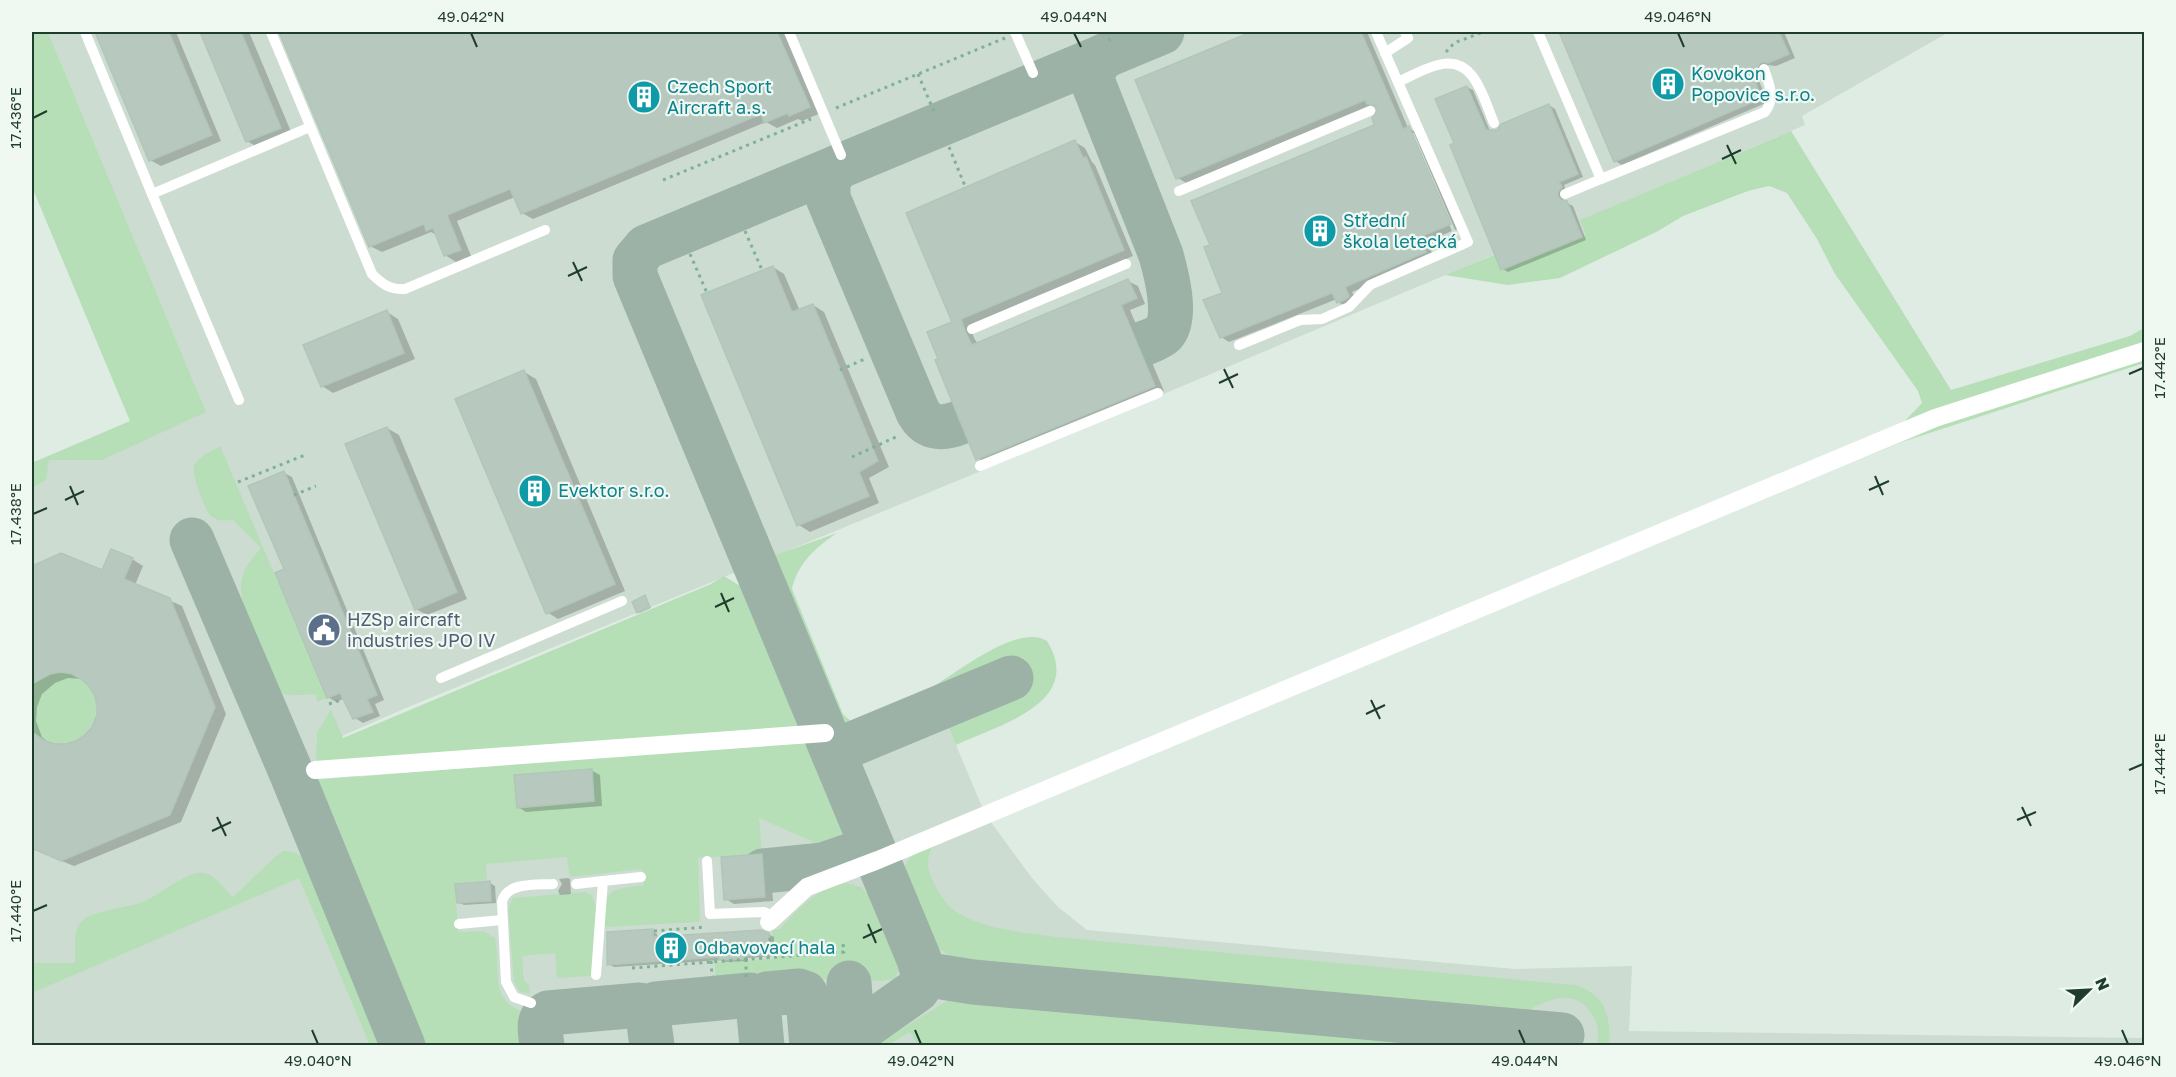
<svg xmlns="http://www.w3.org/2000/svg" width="2176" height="1077" viewBox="0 0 2176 1077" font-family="'Golos Text',sans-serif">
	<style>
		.built { fill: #cddcd1 }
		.green { fill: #b6dfb7 }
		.shadow { fill: #0003; fill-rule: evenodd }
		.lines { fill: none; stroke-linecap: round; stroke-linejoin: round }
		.taxiway { stroke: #9cb2a6; stroke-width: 45 }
		.building { fill: #b7c9be; stroke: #b1c6b8; stroke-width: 1.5 }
		.path { stroke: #7db294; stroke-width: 3; stroke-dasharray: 3 4.5; stroke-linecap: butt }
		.lane { stroke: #fff; stroke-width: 10 }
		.street { stroke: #fff; stroke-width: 18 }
		.ticks { fill: none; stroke: #1f3d2d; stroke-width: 2 }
		.labels { text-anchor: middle; stroke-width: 4.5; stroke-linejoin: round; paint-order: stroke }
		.culture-label { font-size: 18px; fill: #0d838f; stroke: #f0f8f2; text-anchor: start }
		.service-label { font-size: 18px; fill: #4e5e75; stroke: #f0f8f2; text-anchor: start }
		.neatline { fill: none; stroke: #1f3d2d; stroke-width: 2 }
		.ticks-label { font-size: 15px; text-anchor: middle; fill: #1f3d2d }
	</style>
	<rect width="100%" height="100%" fill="#dfece3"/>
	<!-- built -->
	<path class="built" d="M48,32h1901l-147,84 3,9 -224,95 6,15 -87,37 -7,-17 -512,216 -575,237 -64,28 45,105 39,-9 410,-72 107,-46 42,100 47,64 26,29 29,23 428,39 117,-3 -3,65 515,7v7l-2112,1v-583l166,-70z"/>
	<!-- green -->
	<g class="green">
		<path d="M32,32h16l158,380 -104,48h-53l-3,20 -14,8v-25l98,-42 -98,-234z"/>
		<path d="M1791,131l160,259 179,-54 14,-8v16l-243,81 21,-22 -4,-12 -83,-117 -18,-35 -30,-46 -18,-7 -21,5 -65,25 -25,15 -98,47 -52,7 -63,-10 49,-20 7,16 85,-36 -6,-15z"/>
		<path d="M2144,358v5l-242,79 -353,145 397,-165z"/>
		<path d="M220,446l107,252 -10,4 -1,-8c-10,0 -27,4 -37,-2 -8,-5 -13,-32 -16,-42 -7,-21 -24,-45 -22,-66 2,-16 11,-25 20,-36l-29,-29c-7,3 -16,2 -22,-4 -5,-6 -19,-42 -16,-49 3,-9 18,-15 26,-20z"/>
		<path d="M837,533c-22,15 -39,30 -45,56l51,125c4,4 9,9 15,9 47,1 147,-108 189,-82 38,62 -48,84 -91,104l-13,-31 73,-28 -5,-8 -1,-8 -136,55 -17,5 -14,-5 -73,-168z"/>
		<path d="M724,576l21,13 57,138 -486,35 1,-29 14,-24 12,29 368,-154z"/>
		<path d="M56,672c78,-2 28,116 -24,58v-43l4,-6z"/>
		<path d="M807,741l36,84 -2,13 -9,8 -12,-1 -61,-27 3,36 -64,4 2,64 -95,5c-7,-38 9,-38 39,-42l-2,-16 -72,8 -3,-20 -81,7 1,16 -32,3 3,49 25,-1 12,7c7,37 -9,64 37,77l2,30h-115l-105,-255 1,-10z"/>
		<path d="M934,843c-8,14 -8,26 0,40 4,8 9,17 15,23 24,23 76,26 108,31l518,48c31,9 36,32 34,60h-12c3,-10 1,-22 -5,-31 -22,-33 -57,-7 -83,7l-526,-47v-3l-27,-11 -23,-16 -29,-64c-3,-20 13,-30 30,-37z"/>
		<path d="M283,851c15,0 25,8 33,20l71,174h-17l-71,-167 -267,115v-74l2,44h41c1,-13 -3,-30 6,-41 9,-11 46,-14 62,-20 15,-6 47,-34 62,-29 10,2 21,18 28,24l44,-42z"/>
		<path d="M847,883l14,4 13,13 25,59 1,10 -6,10 -14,2 -164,-5 -1,-13 58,-4 -1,-30h8c17,-19 40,-44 67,-46z"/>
		<path d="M585,892l6,3 5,11 -5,70 -34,2 -2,-25 -33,3 2,25 5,4 1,9 -11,-3 -5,-9 -6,-74 5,-10z"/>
		<path d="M981,991l442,38 5,10 74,6 -584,1 -8,-14 -22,13h-11l77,-49 26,-3z"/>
	</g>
	<!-- shadow -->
	<g class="shadow">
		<path d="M96,32h80l45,109 -60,25 -11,-6z"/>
		<path d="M201,32h48l43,102 -33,14 -12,-7z"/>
		<path d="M281,32h505l35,81 -19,8 -4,-2 -21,9 -11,-6 -233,97 -11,-6 -7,-16 -58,24 14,35 -15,6 -11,-7 -8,-20 -6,-3 -49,20 -12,-6z"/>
		<path d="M1255,32h112l41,96 9,5 41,96 -3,1 -41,-97h-4l42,98 -25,11 7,15 -82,35 5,9 -10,6 -9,-5 -1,-3 -108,43 -8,-5 3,-44 -12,-47 164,-121 2,-9v-8l-7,-3 -185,78 -8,-5 -41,-97z"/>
		<path d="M1561,32h223l11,26 -19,8 -8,-1 -4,6 -8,3 12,28 -146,63 -7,-4z"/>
		<path d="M1467,87l6,3 17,41h8l51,-26 6,4 28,68 -19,8 2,6 -3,5v5l10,5 13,34 -78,32 -5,-3 -47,-125z"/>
		<path d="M1075,142l10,6 7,14 3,3 38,91 -163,69 4,13 4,6 150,-63 10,5 7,18 -15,6 34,81 -177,73 -9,-6 -38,-98 14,-38z"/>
		<path d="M773,267l11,7 16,37 13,-6 11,7 65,155 -20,11 10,25 -69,29 -11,-7z"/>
		<path d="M387,312l11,7 17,40 -82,34 -11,-7z"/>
		<path d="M524,372l12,7 89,212 -67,28 -11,-7z"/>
		<path d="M387,428l12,7 68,164 -40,16 -11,-6z"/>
		<path d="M284,473l8,4 92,223 -9,4 5,12 -17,7 -8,-5 -10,-20 -9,4 -8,-5 -42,-127z"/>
		<path d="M61,555l42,17 29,-13 11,7 -8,19 47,21 44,108 -45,108 -107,44 -42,-17v-282zM68,678l14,1 10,9 6,15v11l-6,16 -10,10 -16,6 -16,-2 -8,-7 -6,-16 1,-14 5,-13 13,-11z"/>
		<path d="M645,597l6,11 -11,5 -2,-1z"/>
		<path d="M591,770l9,5 2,31 -76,6 -8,-5z"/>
		<path d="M762,856l8,5 3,40 -39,3 -8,-5z"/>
		<path d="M568,878l2,1 1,15 -11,1 -2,-4 4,-7 -3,-5z"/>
		<path d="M490,883l5,3 1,17 -32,2 -6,-3z"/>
		<path d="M652,931l5,3 1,5 110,-5 6,3v19l-26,2v3l-23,1 -4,-2 -107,7 -5,-3z"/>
	</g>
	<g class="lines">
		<!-- taxiway -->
		<g class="taxiway">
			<path d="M1162,32l-516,215 -11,13v16l284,683 4,15 50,8 589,53"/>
			<path d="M1104,56l-12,14v10l69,175c5,18 17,62 3,78 -6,6 -18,9 -26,13"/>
			<path d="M836,168l-8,13v17l90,214c10,18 26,17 43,10"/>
			<path d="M192,540l99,232 112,274"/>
			<path d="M833,752l178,-74"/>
			<path d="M763,871l60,-6 49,-17"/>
			<path d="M849,983l4,52 -2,11"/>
			<path d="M542,1046c-1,-12 -6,-27 6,-33l92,-8 5,2 4,6"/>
			<path d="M652,1046c-1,-13 -8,-35 4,-42l94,-9 4,2 4,6"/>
			<path d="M762,1046l-4,-43 1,-5 8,-4 32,-3 6,2 3,6 4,47"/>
			<path d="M838,1046l79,-56 4,-6 2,-10"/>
		</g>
	</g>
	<!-- building -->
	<g class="building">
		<path d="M95,32h74l43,103 -63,26z"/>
		<path d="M200,32h41l40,96 -35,14z"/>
		<path d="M279,32h498l33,75 -21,9 -1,-3 -24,10 -3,-9 -240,100 -11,-25 -63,26 14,35 -17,6 -11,-28 -7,3 -2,-7 -55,23z"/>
		<path d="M1251,32h110l42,97 6,-3 42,98 -31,13 6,15 -81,35 4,9 -3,3 -9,4 -5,-10 -112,45 -17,-38 19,-7 -18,-46 6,-2 -19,-44 183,-76 -2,-7 5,-7 -2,-6 -8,-1 -2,-4 -189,79 -41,-99z"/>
		<path d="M1559,32h220l10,22 -21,9 -7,-1 -4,6 -7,2 12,28 -148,64z"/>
		<path d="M1467,86l19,44h11l4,-6 48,-20 29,70 -19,8 3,5 -4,5v4l3,4 6,1 15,36 -81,33 -51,-125 4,-2 -19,-44z"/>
		<path d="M1075,140l8,18 3,-1 38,93 -163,69 4,12 7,14 156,-66 9,19 -16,7 34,81 -179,74 -41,-100 3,-1 -11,-27 25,-10 -46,-109z"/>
		<path d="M773,266l19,46 21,-8 65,157 -19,11 10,24 -72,30 -96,-231z"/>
		<path d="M387,310l17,43 -83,34 -18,-42z"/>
		<path d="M524,370l91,214 -69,30 -91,-215z"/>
		<path d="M387,427l70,165 -42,18 -70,-166z"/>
		<path d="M284,471l93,224 -10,4 6,13 -20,7 -13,-26 -13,5 -52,-125 9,-4 -36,-83z"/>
		<path d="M111,549l22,9 -9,21 46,19 45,109 -45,108 -109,46 -29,-13v-116l13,9 10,3h11l10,-3 9,-6 7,-8 5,-13v-8l-2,-10 -6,-10 -8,-7 -9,-5 -11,-2 -11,2 -18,10v-118l29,-13 41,17z"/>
		<path d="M645,595l5,12 -13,6 -5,-11z"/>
		<path d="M592,769l2,32 -77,7 -3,-33z"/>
		<path d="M762,854l3,43 -41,3 -3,-43z"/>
		<path d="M490,881l1,20 -34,2 -2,-19z"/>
		<path d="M653,929v8l108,-7 8,3v21l-25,2v3l-25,1v-3l-112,8v-33z"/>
	</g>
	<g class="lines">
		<!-- path -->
		<g class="path">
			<path d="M1109,41l3,-9"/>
			<path d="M1446,52l8,-9 29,-11"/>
			<path d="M918,74l17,40"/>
			<path d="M836,108l169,-70"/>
			<path d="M949,147l16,39"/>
			<path d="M663,180l148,-61"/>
			<path d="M745,231l17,39"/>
			<path d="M690,254l17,39"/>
			<path d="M840,370l25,-11"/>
			<path d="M852,457l46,-21"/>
			<path d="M238,482l67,-27"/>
			<path d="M294,495l22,-9"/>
			<path d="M329,704l14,-5"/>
			<path d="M654,931l52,-4"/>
			<path d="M770,938l1,19"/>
			<path d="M711,961l1,15"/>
			<path d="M632,968l212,-16 -1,-8"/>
			<path d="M746,977v-18"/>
		</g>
		<!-- lane -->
		<g class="lane">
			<path d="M85,32l67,162"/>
			<path d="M271,32l101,242c10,10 18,16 33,15l140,-59"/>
			<path d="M789,32l52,123"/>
			<path d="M1015,32l18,41"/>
			<path d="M1538,32l63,147 164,-67c11,-14 4,-28 -1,-43"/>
			<path d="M1385,53l23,-15 -3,-6"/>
			<path d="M1398,82c13,-6 27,-14 40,-17 37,-10 45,33 56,58"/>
			<path d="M1179,191l191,-80"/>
			<path d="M1565,194l36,-15"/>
			<path d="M972,329l154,-65"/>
			<path d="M1239,345l61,-25 22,-1 27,-12 21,-22 98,-43 -92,-210"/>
			<path d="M239,400l-87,-206 158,-67"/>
			<path d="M980,466l178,-73"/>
			<path d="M441,678l181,-77"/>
			<path d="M707,861l3,53 54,-2 11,6"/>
			<path d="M576,884l27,-3"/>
			<path d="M459,924l43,-4"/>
			<path d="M596,975l7,-94 38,-4"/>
			<path d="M531,1003l-17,-6 -8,-15 -4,-80c4,-20 34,-17 51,-18"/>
		</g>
		<!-- street -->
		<g class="street">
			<path d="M315,770l510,-37"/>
			<path d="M769,922l38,-35 71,-27 1057,-442 209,-67"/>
		</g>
	</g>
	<!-- ticks -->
	<path class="ticks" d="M471,33l6,14M1074,33l7,14M1678,33l6,14M33,118l14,-7M1727,145l9,19M1722,159l19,-9M573,262l9,19M568,276l19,-9M1224,369l9,19M2129,374l14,-6M1219,383l19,-9M1875,476l8,19M70,486l8,19M1869,490l20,-9M65,500l19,-9M33,514l14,-6M721,593l8,19M715,607l19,-9M1371,700l9,19M1366,714l19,-9M2129,770l14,-6M2022,807l9,19M217,817l9,19M2017,820l19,-8M212,831l19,-9M33,911l14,-6M868,924l8,19M863,938l19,-9M312,1030l6,14M915,1030l6,14M1519,1030l6,14M2122,1030l6,14"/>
	<!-- icons -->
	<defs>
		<symbol id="building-disc" viewBox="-11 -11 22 22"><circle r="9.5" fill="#0f9aa8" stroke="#f0f8f2"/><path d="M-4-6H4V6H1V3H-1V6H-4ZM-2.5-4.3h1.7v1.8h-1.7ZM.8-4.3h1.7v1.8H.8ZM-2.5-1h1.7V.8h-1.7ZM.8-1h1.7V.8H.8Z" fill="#fff"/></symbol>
		<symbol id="civic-disc" viewBox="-11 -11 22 22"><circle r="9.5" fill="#5c6f8a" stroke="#f0f8f2"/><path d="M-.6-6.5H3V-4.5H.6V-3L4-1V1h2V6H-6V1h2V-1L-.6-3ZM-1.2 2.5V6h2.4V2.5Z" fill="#fff"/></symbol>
	</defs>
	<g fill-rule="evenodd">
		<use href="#building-disc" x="1649" y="65" width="38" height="38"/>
		<use href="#building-disc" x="625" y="78" width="38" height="38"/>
		<use href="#building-disc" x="1301" y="212" width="38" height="38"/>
		<use href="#building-disc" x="516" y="472" width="38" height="38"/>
		<use href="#civic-disc" x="305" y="611" width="38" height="38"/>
		<use href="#building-disc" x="652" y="929" width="38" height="38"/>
	</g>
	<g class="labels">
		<!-- culture labels -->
		<g class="culture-label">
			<text x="1691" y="80">Kovokon<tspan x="1691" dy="21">Popovice s.r.o.</tspan></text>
			<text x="667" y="93">Czech Sport<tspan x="667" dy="21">Aircraft a.s.</tspan></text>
			<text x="1343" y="227">Střední<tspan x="1343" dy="21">škola letecká</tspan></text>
			<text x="558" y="497">Evektor s.r.o.</text>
			<text x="694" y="954">Odbavovací hala</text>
		</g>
		<!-- service labels -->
		<g class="service-label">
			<text x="347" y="626">HZSp aircraft<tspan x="347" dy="21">industries JPO IV</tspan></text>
		</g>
	</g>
	<!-- border -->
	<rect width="2176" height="1077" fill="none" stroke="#f0f8f2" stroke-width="66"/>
	<!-- north arrow -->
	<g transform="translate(2089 990) rotate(66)" stroke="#f0f8f2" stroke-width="4.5" paint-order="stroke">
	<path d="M0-4.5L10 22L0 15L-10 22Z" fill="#1f3d2d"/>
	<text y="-9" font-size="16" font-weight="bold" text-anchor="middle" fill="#1f3d2d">N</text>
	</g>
	<rect x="33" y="33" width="2110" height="1011" class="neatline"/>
	<g class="ticks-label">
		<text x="471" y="22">49.042°N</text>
		<text x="1074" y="22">49.044°N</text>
		<text x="1678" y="22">49.046°N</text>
		<text transform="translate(16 118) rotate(-90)" y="5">17.436°E</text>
		<text transform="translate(2160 368) rotate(-90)" y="5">17.442°E</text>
		<text transform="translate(16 514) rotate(-90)" y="5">17.438°E</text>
		<text transform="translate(2160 764) rotate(-90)" y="5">17.444°E</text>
		<text transform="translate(16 911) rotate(-90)" y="5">17.440°E</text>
		<text x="318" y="1066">49.040°N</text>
		<text x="921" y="1066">49.042°N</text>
		<text x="1525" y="1066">49.044°N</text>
		<text x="2128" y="1066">49.046°N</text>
	</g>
</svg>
